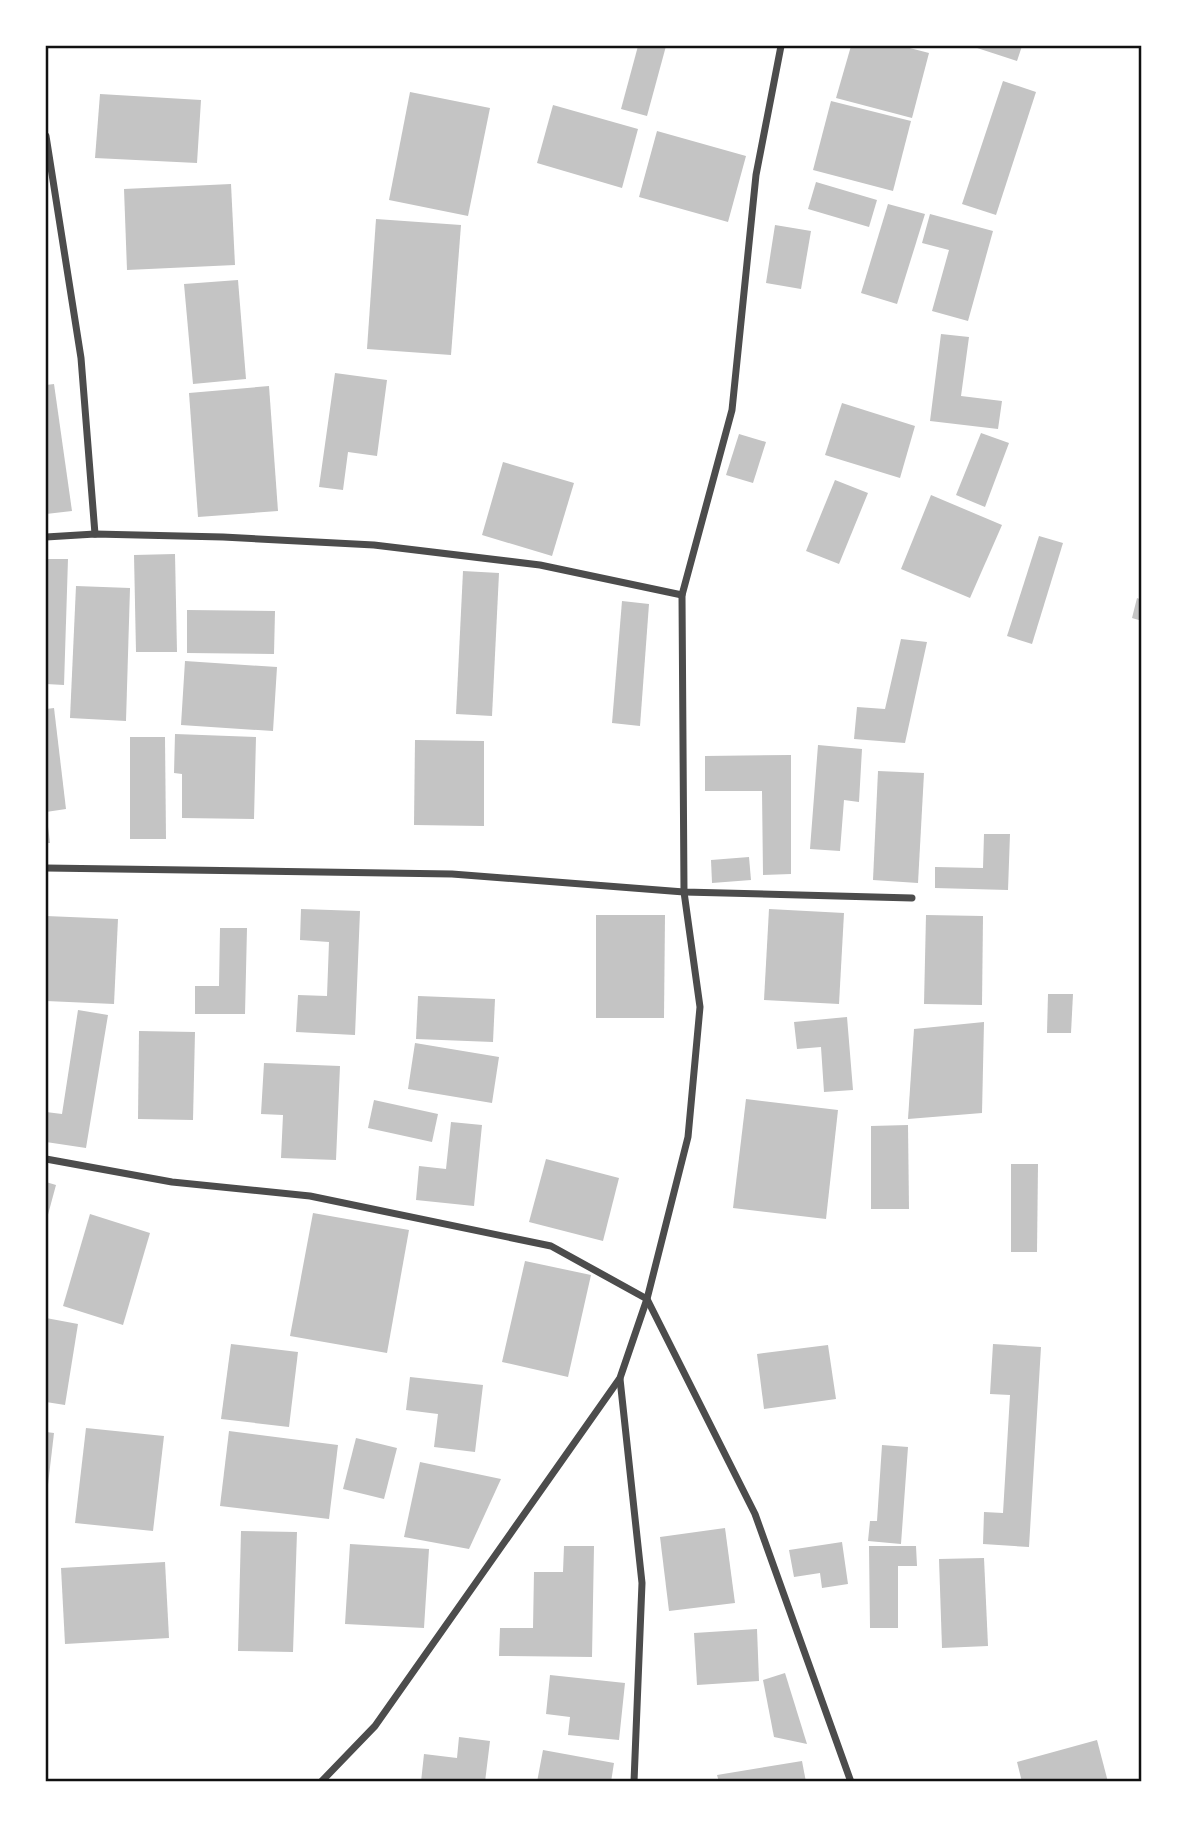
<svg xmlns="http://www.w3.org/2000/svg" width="1187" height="1827" viewBox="0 0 1187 1827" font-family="Merriweather,serif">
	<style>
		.building { fill: #c4c4c4 }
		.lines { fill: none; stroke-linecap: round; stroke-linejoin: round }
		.minor { stroke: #4c4c4c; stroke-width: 7 }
		.neatline { fill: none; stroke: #111; stroke-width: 2.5 }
	</style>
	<rect width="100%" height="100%" fill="#fff"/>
	<!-- building -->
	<g class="building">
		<path d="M638,46h28l-19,70 -26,-7z"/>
		<path d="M851,46h51l27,7 -17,65 -76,-20z"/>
		<path d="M971,46h51l-5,15z"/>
		<path d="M1003,81l33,11 -40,123 -34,-11z"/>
		<path d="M410,92l80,16 -22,108 -79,-16z"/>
		<path d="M100,94l101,6 -4,63 -102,-5z"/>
		<path d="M831,101l80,20 -18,70 -80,-21z"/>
		<path d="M553,105l85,24 -16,59 -85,-25z"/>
		<path d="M657,131l89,25 -18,66 -89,-25z"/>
		<path d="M816,182l61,18 -8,27 -61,-18z"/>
		<path d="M231,184l4,81 -108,5 -3,-81z"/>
		<path d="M888,204l37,10 -28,90 -36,-11z"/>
		<path d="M930,214l63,17 -25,90 -36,-10 17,-61 -27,-7z"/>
		<path d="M376,219l85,6 -10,130 -84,-6z"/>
		<path d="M775,225l36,6 -10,58 -35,-6z"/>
		<path d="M238,280l8,99 -53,5 -9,-100z"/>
		<path d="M941,334l28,3 -8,59 41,5 -4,28 -68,-8z"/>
		<path d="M335,373l52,7 -10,76 -29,-4 -5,38 -24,-3z"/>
		<path d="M54,384l18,127 -26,3v-129z"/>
		<path d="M269,386l9,125 -80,6 -9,-124z"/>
		<path d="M842,403l73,23 -15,52 -75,-23z"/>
		<path d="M981,433l28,10 -24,64 -29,-12z"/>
		<path d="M739,434l27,8 -13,41 -27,-8z"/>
		<path d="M503,462l71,21 -22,73 -70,-21z"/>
		<path d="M835,480l33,13 -29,71 -33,-13z"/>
		<path d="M931,495l71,30 -32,73 -69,-29z"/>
		<path d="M1039,536l24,7 -31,101 -25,-8z"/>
		<path d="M175,554l2,98h-41l-2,-97z"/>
		<path d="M46,559h22l-4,126 -18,-1z"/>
		<path d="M463,571l36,2 -7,143 -36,-2z"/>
		<path d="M76,586l54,2 -4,133 -56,-3z"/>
		<path d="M1137,598l5,2v21l-10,-3z"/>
		<path d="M622,601l27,3 -9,122 -28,-3z"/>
		<path d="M187,610l88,1 -1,43 -87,-1z"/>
		<path d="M901,639l26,3 -22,101 -51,-4 3,-32 28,2z"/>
		<path d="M185,661l92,6 -4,64 -92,-6z"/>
		<path d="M54,708l12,101 -20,3v-103z"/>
		<path d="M175,734l81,3 -2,82 -72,-1v-44l-8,-1z"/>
		<path d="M130,737h35l1,102h-36z"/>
		<path d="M415,740l69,1v85l-70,-1z"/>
		<path d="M818,745l44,4 -3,53 -15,-2 -4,51 -30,-2z"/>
		<path d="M791,755v119l-28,1 -1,-84h-57v-35z"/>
		<path d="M878,771l46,2 -6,110 -45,-3z"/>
		<path d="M46,818h1l3,25h-4z"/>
		<path d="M984,834h26l-2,56 -73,-2v-21l48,1z"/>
		<path d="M749,857l2,23 -39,3 -1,-23z"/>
		<path d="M301,909l59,2 -5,124 -59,-3 2,-37 29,1 2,-54 -29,-2z"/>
		<path d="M769,909l75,4 -5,91 -75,-4z"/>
		<path d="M596,915h69l-1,103h-68z"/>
		<path d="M926,915l57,1 -1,89 -58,-1z"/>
		<path d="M46,916l72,3 -4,85 -68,-3z"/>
		<path d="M220,928h27l-2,86h-50v-28h24z"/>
		<path d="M1048,994h25l-2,39h-24z"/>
		<path d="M418,996l77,3 -2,43 -77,-3z"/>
		<path d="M78,1010l30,5 -22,133 -40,-6v-30l16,2z"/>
		<path d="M847,1017l6,73 -29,2 -3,-45 -24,2 -3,-27z"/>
		<path d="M984,1022l-2,91 -74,6 6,-90z"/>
		<path d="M139,1031l56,1 -2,88 -55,-1z"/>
		<path d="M415,1043l84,14 -7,46 -84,-14z"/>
		<path d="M264,1063l76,3 -4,94 -55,-2 2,-43 -22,-1z"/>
		<path d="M746,1099l92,11 -12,109 -93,-11z"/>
		<path d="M374,1100l64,14 -6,28 -64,-14z"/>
		<path d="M451,1122l31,3 -8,81 -58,-6 3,-34 27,3z"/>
		<path d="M908,1125l1,84h-38v-83z"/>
		<path d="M546,1159l73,19 -16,63 -74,-19z"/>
		<path d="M1011,1164h27l-1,88h-26z"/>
		<path d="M46,1182l10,3 -10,37z"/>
		<path d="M313,1213l96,17 -22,123 -97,-17z"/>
		<path d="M90,1214l60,19 -27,92 -60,-19z"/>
		<path d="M525,1261l66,14 -23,102 -66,-15z"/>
		<path d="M46,1318l32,6 -13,81 -19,-3z"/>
		<path d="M231,1344l67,8 -9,75 -68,-8z"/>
		<path d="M993,1344l48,3 -12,200 -46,-3 1,-32 19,1 7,-118 -20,-1z"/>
		<path d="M828,1345l8,54 -72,10 -7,-55z"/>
		<path d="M410,1377l73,8 -8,67 -41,-5 4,-33 -32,-4z"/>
		<path d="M86,1428l78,8 -11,95 -78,-8z"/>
		<path d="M229,1431l109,14 -9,74 -109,-13z"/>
		<path d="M46,1432l8,1 -7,60h-1z"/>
		<path d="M356,1438l41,10 -13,51 -41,-10z"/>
		<path d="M882,1445l26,2 -7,97 -33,-3 2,-20h7z"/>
		<path d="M420,1462l81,17 -32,70 -65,-12z"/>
		<path d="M725,1528l10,75 -66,8 -9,-74z"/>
		<path d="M241,1531l56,1 -4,120 -55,-1z"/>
		<path d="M842,1542l6,42 -26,4 -2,-15 -26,4 -5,-27z"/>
		<path d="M350,1544l79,5 -5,79 -79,-4z"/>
		<path d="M564,1546h30l-2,111 -93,-1 1,-28h33l1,-56h29z"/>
		<path d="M869,1546h47l1,20h-19v62h-28z"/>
		<path d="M984,1558l4,88 -46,2 -3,-89z"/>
		<path d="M165,1562l4,76 -104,6 -4,-76z"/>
		<path d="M757,1629l2,52 -62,4 -3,-52z"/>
		<path d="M785,1673l22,71 -33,-7 -11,-57z"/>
		<path d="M550,1675l75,8 -6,57 -51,-5 2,-18 -24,-3z"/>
		<path d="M459,1737l31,4 -5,41h-64l3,-28 33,4z"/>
		<path d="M1097,1740l11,42h-86l-5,-20z"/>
		<path d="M543,1750l71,13 -3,19h-74z"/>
		<path d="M802,1761l4,21h-87l-2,-7z"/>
	</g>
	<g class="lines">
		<!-- minor -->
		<g class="minor">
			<path d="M46,136l35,222 14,176"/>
			<path d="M46,537l49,-3 128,3 151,8 166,20 142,30"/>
			<path d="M46,868l406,6 232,18 228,6"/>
			<path d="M46,1159l126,23 138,14 241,50 96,53 108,215 96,268"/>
			<path d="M620,1379l22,204 -8,199"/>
			<path d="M321,1782l54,-56 245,-348 27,-79 41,-162 12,-130 -16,-115 -2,-297 50,-185 24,-235 25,-129"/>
		</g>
	</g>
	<!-- border -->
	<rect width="1187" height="1827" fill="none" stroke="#ffffff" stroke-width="94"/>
	<rect x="47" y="47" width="1093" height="1733" class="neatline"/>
</svg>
